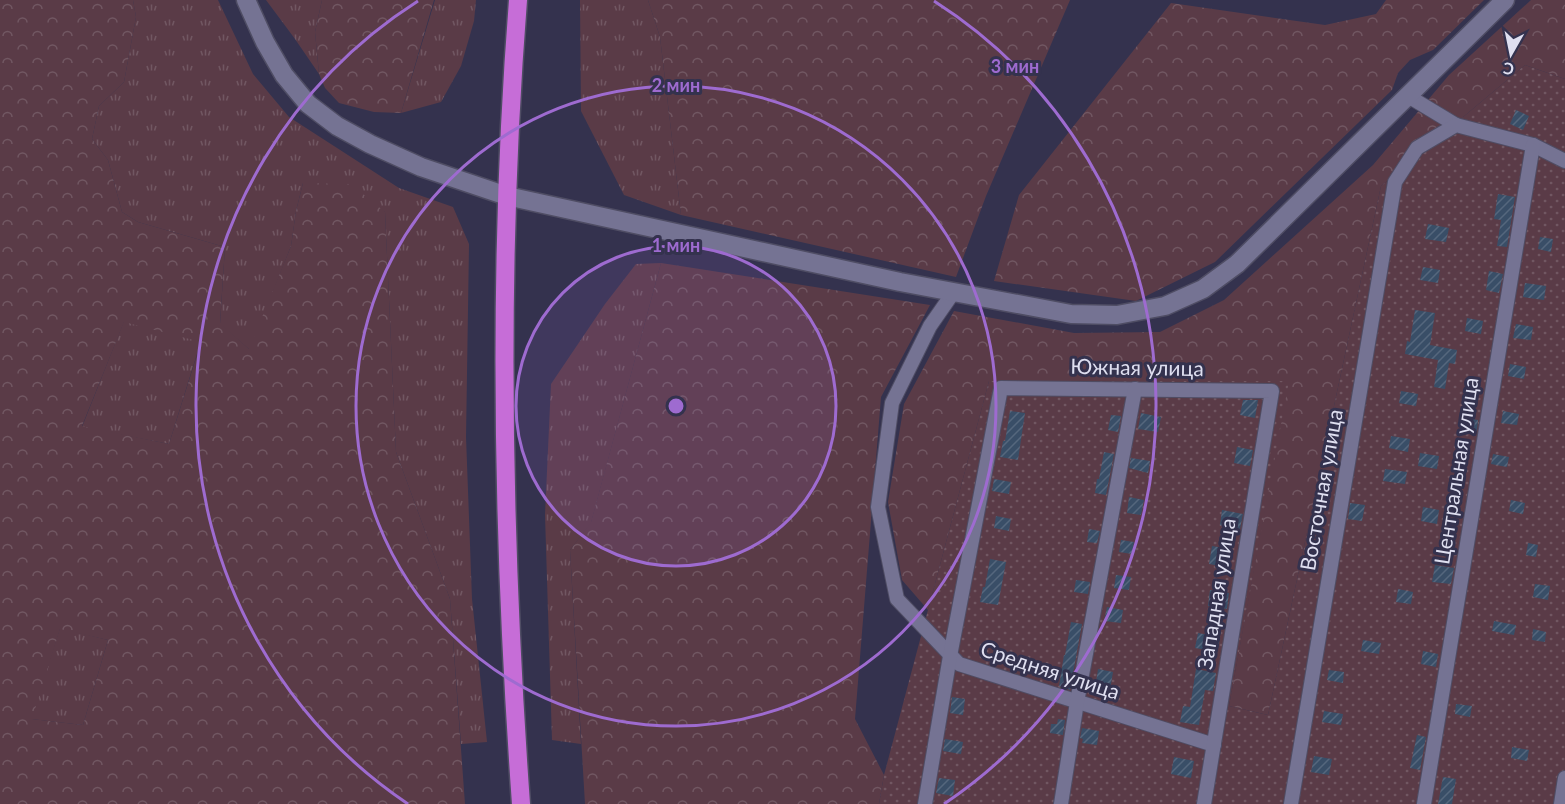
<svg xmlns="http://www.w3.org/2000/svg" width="1565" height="804" viewBox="0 0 1565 804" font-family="Lato,sans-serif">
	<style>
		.grass { fill: url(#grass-tufts) }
		.forest { fill: url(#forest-crowns); fill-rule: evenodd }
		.garden { fill: url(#garden-dots) }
		.building { fill: url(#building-hatch) }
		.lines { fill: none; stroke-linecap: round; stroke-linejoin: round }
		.street-casing { stroke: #4f4d64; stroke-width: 16 }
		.secondary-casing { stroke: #4f4d64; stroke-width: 21 }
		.highway-casing { stroke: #4f4d64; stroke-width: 21 }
		.street { stroke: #757393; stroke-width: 14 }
		.secondary { stroke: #757393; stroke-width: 18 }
		.highway { stroke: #c66dd7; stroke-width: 18 }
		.ring { fill: none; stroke: #9e6bd0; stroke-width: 3 }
		.labels { text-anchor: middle; stroke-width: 6; stroke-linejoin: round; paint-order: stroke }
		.street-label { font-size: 21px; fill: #dfdff0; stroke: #34324e }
		.centre { fill: #9e6bd0; stroke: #34324e; stroke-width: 3 }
		.ring-label { font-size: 18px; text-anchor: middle; font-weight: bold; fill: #9e6bd0; stroke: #34324e; stroke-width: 6; stroke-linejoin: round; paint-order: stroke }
	</style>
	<defs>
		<pattern id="grass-tufts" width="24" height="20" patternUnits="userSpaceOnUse" patternTransform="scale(1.5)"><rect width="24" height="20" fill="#5a3b47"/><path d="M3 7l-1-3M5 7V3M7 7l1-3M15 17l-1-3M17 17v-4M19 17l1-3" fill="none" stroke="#715762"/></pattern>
		<pattern id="forest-crowns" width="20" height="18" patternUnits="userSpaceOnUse" patternTransform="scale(1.5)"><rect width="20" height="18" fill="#5a3b47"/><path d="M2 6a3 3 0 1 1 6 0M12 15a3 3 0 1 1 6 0" fill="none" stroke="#715762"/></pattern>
		<pattern id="garden-dots" width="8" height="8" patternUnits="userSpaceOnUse" patternTransform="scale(1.5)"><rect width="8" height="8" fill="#5a3b47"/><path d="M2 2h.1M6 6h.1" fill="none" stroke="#715762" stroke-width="1.8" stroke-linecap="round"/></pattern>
		<pattern id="building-hatch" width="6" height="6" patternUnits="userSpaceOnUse" patternTransform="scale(1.5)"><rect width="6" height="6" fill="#394e67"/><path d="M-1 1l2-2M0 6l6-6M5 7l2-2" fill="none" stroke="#55677d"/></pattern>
	</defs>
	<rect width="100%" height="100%" fill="#34324e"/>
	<!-- grass -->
	<g class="grass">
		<path d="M133,0h85l35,74 36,43 110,71 54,19 16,37 -3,193 6,162 15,143 -26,2 -11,-145 -54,-147 -11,-240 -82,-29 -7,28 -5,35 -41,104 -30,-26 5,-77 -87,-25 -16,-10 -14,-52 -16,-21 7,-33 25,-24 12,-65z"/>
		<path d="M266,0h56l-7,32 4,42 -24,-35z"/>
		<path d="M435,0h41l-2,21 -13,45 -20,36 -40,11z"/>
		<path d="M580,0h68l12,37 21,178 -57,-20 -43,-84z"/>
		<path d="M661,263l-70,260 -21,27 11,194 -29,-4 -7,-225 6,-131 54,-80 31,-40z"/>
		<path d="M124,321l77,20 -32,103 -87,-17z"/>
		<path d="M60,628l48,12 -25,85 -52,-6z"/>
	</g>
	<!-- forest -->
	<g class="forest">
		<path d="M0,0h133l3,17 -12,65 -25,24 -7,33 16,21 14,52 16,10 87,25 -5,76 29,26 42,-103 5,-35 7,-28 48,1 34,28 11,240 54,147 15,205h-465zM124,322l77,20 -32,102 -87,-18zM60,629l48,11 -25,85 -51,-6z"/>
		<path d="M322,0h112l-33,113 -27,-1 -35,-9 -14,-15 -6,-14 -4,-42z"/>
		<path d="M648,0h422l-84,196 -30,81 -275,-62 -21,-178z"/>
		<path d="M1386,0h98l-51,50 -23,10 -12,13 -6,17 -177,172 -79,39 -142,-20 25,-86 152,-192 154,22 51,-11z"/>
		<path d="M1531,0h34v79l-40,-14 -144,121 -113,529 -39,-9 59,-325h-299l-61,229 -26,-30 -14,-78 16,-98 50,-93 120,22 86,-1 64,-32 149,-135 76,-90z"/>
		<path d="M661,263l269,42 -49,92 -26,322 29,56 -5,29h-294l-15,-254 21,-28z"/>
	</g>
	<!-- garden -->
	<path class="garden" d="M1525,65l40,14v725h-686l5,-29 105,-394h300l-60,325 39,9 113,-529z"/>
	<!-- building -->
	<g class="building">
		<path d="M1516,110l13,6 -6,14 -13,-6z"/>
		<path d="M1498,194l17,3 -8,50 -10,-1 4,-26 -7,-1z"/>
		<path d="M1428,224l21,4 -3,14 -21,-3z"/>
		<path d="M1540,237l13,2 -2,13 -13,-3z"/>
		<path d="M1423,267l17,3 -2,13 -18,-3z"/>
		<path d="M1489,271l14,3 -4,19 -13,-3z"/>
		<path d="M1525,283l21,3 -2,14 -21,-3z"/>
		<path d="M1415,310l20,3 -5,32 27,5 -2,14 -6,-1 -4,26 -11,-2 4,-27 -33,-6 2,-13 3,1z"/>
		<path d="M1467,318l16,3 -2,13 -16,-3z"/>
		<path d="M1516,324l17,3 -2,13 -18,-2z"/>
		<path d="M1510,364l16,3 -2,12 -16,-3z"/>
		<path d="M1401,391l17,3 -2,12 -17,-3z"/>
		<path d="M1243,400h15l-3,18 -15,-3z"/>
		<path d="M1010,411l15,2 -7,47 -18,-3 3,-16h2z"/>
		<path d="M1503,411l16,3 -2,11 -16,-2z"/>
		<path d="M1141,413l20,4 -3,15 -20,-3z"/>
		<path d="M1111,415l10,1 -3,16 -10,-2z"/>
		<path d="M1467,418l11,2 -1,11 -12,-2z"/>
		<path d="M1391,436l19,3 -2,13 -19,-4z"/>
		<path d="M1237,447l16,3 -3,16 -16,-3z"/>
		<path d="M1104,452l10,2 -8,41 -11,-2 2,-14h2z"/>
		<path d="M1420,453l19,3 -2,13 -19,-3z"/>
		<path d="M1493,454l16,3 -2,10 -16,-3z"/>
		<path d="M1131,458l19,3 -2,12 -19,-5z"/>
		<path d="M1385,469l22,3 -2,12 -22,-3z"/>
		<path d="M994,479l17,3 -2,12 -17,-3z"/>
		<path d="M1129,497l15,3 -3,15 -14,-2z"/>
		<path d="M1511,500l14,3 -2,11 -14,-3z"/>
		<path d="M1350,503l15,2 -3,16 -14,-2z"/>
		<path d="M1423,507l16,3 -2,14 -16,-3z"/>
		<path d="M1222,510l21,4 -3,15 -20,-4z"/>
		<path d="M996,516l15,3 -2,12 -15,-3z"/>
		<path d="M1089,529l11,2 -3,12 -10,-1z"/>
		<path d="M1121,540l13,2 -2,12 -13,-2z"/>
		<path d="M1528,543l10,2 -2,12 -10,-2z"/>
		<path d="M1212,546l18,3 -4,18 -17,-3z"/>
		<path d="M990,559l16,3 -8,43 -18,-3 3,-15h2z"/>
		<path d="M1435,565l19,3 -3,16 -19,-2z"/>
		<path d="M1116,575l15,2 -2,13 -15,-2z"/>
		<path d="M1076,580l14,2 -2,12 -14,-2z"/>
		<path d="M1535,584l15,2 -2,14 -15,-3z"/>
		<path d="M1398,589l15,3 -2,12 -15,-2z"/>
		<path d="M1210,590l19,3 -2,16 -19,-3z"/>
		<path d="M1107,607l16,3 -2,13 -17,-2z"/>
		<path d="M1494,621l22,4 -2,10 -22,-4z"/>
		<path d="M1071,622l11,2 -12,66 -11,-4 5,-31h1z"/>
		<path d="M1533,629l13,3 -1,10 -13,-2z"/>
		<path d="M1198,633l22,4 -3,15 -22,-4z"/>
		<path d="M1363,640l18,3 -2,11 -18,-3z"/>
		<path d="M1423,651l15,3 -2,13 -15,-3z"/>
		<path d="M1098,669l15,3 -4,24 -21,-4 2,-10h6z"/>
		<path d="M1196,669l20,4 -3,18 -8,-1 -6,35 -19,-3 3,-16 7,1z"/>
		<path d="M1329,670l15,2 -1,11 -16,-3z"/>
		<path d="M952,697l13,2 -2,16 -13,-2z"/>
		<path d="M1456,704l16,2 -2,11 -15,-3z"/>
		<path d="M1324,711l19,3 -2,11 -19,-3z"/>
		<path d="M1058,719l7,1 -2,15 -13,-2 1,-9h6z"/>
		<path d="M1082,728l17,3 -2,14 -15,-2 1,-4 -3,-1z"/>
		<path d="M1417,735l9,2 -6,33 -10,-2z"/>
		<path d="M945,739l18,3 -2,12 -18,-3z"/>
		<path d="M1512,747l17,3 -2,11 -16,-3z"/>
		<path d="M1314,756l18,3 -3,16 -18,-3z"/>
		<path d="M1174,757l20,4 -3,17 -20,-4z"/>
		<path d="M1443,777l13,2 -4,25h-14z"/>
		<path d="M939,778l16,2 -2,16 -17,-3z"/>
	</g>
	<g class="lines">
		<defs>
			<g id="street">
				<path d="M1408,96l48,29"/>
				<path d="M953,293l-23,33 -38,77 -14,104 19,92 62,65 255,81"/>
				<path d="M925,804l25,-148 51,-268 271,3 -68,413"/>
				<path d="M1061,804l16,-102 58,-313"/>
				<path d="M1291,804l104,-622 22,-34 39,-23 77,20 32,16"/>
				<path d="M1424,804l109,-659"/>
				<path d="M1561,804l4,-26"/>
			</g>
			<path id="secondary" d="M246,0l19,42 19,33 24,29 29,22 33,18 51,23 86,29 393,86 171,32 46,1 48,-9 38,-17 34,-25 268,-264"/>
			<path id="highway" d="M518,0c-21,267 -16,537 3,804"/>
		</defs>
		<!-- street casing -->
		<use href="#street" class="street-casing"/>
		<!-- secondary casing -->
		<use href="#secondary" class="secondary-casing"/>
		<!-- highway casing -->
		<use href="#highway" class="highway-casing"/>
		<!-- street -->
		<use href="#street" class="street"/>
		<!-- secondary -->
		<use href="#secondary" class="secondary"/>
		<!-- highway -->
		<use href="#highway" class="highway"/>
	</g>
	<!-- distance rings -->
	<circle cx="676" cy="406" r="160" fill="#9e6bd0" fill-opacity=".12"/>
	<g class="ring">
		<circle cx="676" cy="406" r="160"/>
		<circle cx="676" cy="406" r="320"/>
		<path d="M408 804A480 480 0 0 1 418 1M934 1A480 480 0 0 1 944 804"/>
	</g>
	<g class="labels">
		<!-- street labels -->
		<g class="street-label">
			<text transform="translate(1137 368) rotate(1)" y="7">Южная улица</text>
			<text transform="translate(1457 471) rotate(-81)" y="7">Центральная улица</text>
			<text transform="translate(1322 490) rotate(-80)" y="7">Восточная улица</text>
			<text transform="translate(1217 594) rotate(-81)" y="7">Западная улица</text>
			<text transform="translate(1050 671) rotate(18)" y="7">Средняя улица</text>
		</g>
	</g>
	<circle cx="676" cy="406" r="9" class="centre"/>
	<g class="ring-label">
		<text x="1015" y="73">3 мин</text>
		<text x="676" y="92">2 мин</text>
		<text x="676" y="252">1 мин</text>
	</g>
	<!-- north arrow -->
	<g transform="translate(1511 54) rotate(189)" stroke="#34324e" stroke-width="4.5" paint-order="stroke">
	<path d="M0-4.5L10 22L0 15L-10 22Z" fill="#dfdff0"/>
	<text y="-9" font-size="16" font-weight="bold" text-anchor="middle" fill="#dfdff0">С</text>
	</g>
</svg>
